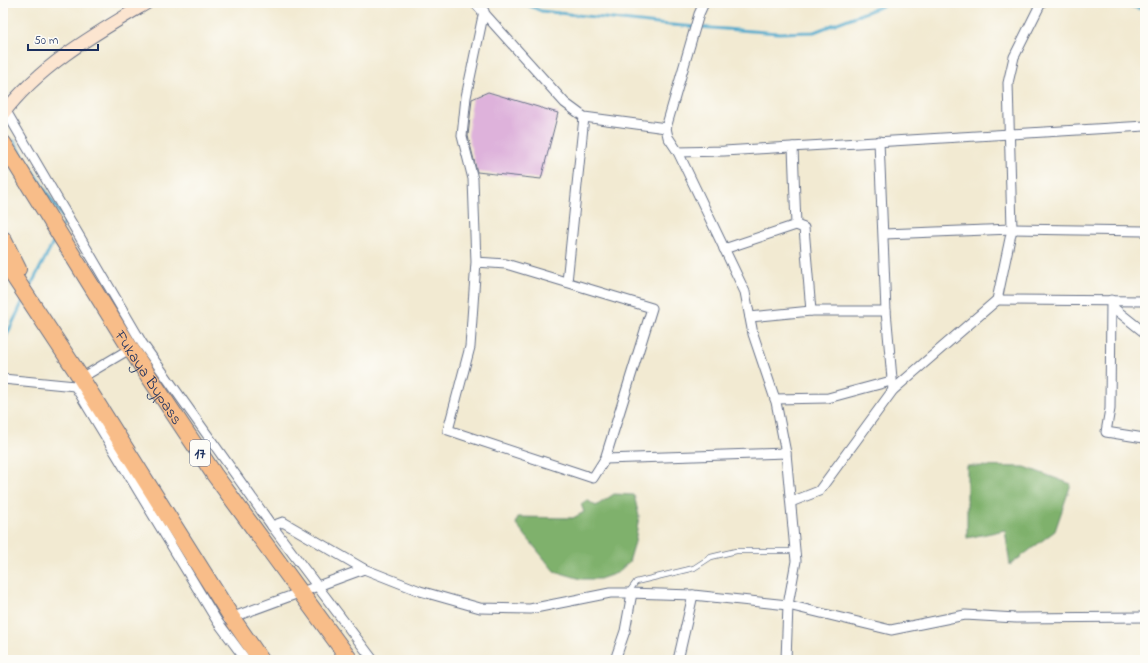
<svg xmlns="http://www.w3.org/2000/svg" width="1148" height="663" viewBox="0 0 1148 663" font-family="'Indie Flower',sans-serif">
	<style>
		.forest { fill: #7fb16c; stroke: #4d7065 }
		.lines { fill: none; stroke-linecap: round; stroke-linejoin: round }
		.stream { stroke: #4ea9cc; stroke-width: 3 }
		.building { fill: #deb2db }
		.lane-casing { stroke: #667087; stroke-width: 6 }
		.street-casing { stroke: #667087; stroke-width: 11 }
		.secondary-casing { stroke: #667087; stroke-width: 14 }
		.highway-casing { stroke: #667087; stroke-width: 18 }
		.lane { stroke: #fff; stroke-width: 4.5 }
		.street { stroke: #fff; stroke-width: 9 }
		.secondary { stroke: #fce5d0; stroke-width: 12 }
		.highway { stroke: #f8bd89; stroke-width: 16 }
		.labels { text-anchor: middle; stroke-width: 4; stroke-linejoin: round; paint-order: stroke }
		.shield { fill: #fdfcf7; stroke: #5f6c8c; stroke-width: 1 }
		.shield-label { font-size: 15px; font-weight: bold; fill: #1b2f5e }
		.street-label { font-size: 16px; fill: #1b2f5e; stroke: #fdfcf7 }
	</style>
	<rect width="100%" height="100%" fill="#fdfcf7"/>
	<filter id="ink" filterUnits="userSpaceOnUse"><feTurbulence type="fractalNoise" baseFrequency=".025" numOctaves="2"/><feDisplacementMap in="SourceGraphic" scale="8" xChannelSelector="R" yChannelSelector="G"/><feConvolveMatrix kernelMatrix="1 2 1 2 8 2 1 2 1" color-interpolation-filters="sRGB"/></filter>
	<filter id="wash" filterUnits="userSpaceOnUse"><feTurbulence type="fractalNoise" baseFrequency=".012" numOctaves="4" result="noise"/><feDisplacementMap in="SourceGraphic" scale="16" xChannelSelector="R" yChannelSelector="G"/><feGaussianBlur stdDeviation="0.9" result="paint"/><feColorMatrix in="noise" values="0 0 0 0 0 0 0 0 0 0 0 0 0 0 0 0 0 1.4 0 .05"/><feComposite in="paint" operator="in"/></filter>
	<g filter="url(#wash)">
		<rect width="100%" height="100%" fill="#f2ead2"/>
		<!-- forest -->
		<g class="forest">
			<path d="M967,466l58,1 46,17 -16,47 -45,34 -5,-35 -38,8z"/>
			<path d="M614,494l20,1 5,21 -4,26 -6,20 -12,11 -17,6h-19l-27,-8 -38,-47 2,-7 55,1 11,-6 -3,-8 6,-4 9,6z"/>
		</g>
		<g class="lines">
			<!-- stream -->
			<g class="stream">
				<path d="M523,3l18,8 117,13 120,9 36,-1 76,-29"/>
				<path d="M1120,3l25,7"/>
				<path d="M14,141l51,80 -3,6"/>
				<path d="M29,289l27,-52"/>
				<path d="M3,343l20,-42"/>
			</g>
		</g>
		<g id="blocks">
			<!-- building -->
			<path class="building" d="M488,92l70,21 -17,66 -64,-7 -9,-36 4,-37z"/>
		</g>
	</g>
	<g filter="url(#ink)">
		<use href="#blocks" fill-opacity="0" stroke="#667087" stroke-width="1"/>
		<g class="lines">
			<defs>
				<path id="lane" d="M628,593l8,-11 58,-14 17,-11 25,-6h59"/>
				<g id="street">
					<path d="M475,3l90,100 19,14 82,11"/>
					<path d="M704,3l-5,11 -33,114 2,9 10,15 67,140 8,42 23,68 10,51 10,108 -8,44 -2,55"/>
					<path d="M3,106l139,237 130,183 101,134"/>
					<path d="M879,141l7,170 7,79"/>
					<path d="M793,147l3,78 8,3 7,83"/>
					<path d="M678,152l46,-1 421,-25"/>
					<path d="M884,234l128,-5 133,2"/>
					<path d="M724,249l72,-24"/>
					<path d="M476,262l30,2 146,44 -47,151 -12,19 -145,-48 22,-83 6,-85 -3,-83 -11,-43 4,-39 18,-86"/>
					<path d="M567,282l17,-165"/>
					<path d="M997,300l148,1"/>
					<path d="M1111,300l-1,109 -4,23 38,6"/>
					<path d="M1111,301l4,8 30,24"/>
					<path d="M750,317l61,-6h75"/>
					<path d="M3,379l72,7"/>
					<path d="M78,381l3,-3 52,-31"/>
					<path d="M75,386l142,235 29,39"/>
					<path d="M775,399l53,-1 63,-17"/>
					<path d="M605,459l181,-6"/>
					<path d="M791,502l28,-11 74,-101 104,-90 15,-71 -4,-146 6,-26 27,-54"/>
					<path d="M272,526l11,-4 81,47 56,22 60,17 50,1 80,-16h18l65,2 95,10 103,25 74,-15 51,3 129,-1"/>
					<path d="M228,619l136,-50"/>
					<path d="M615,660l10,-29 7,-38"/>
					<path d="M678,660l15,-65"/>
				</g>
				<path id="secondary" d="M3,114c37,-49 92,-80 144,-111"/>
				<g id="highway">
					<path id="s1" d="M3,143l127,205 84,126 136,186"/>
					<path d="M3,239l15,30"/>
					<path d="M3,260l78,118 151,240 29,42"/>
				</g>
			</defs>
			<!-- lane casing -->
			<use href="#lane" class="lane-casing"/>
			<!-- street casing -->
			<use href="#street" class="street-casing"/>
			<!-- secondary casing -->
			<use href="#secondary" class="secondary-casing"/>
			<!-- highway casing -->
			<use href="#highway" class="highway-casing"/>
			<!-- lane -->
			<use href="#lane" class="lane"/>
			<!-- street -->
			<use href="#street" class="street"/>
			<!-- secondary -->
			<use href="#secondary" class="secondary"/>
			<!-- highway -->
			<use href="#highway" class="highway"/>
		</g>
	</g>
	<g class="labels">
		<!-- shield labels -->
		<rect class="shield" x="190" y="440" width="20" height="26" rx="3"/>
		<g class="shield-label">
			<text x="200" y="458">17</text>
		</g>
		<!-- street labels -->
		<g class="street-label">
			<text dy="6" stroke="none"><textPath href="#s1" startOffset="276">Fukaya Bypass</textPath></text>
		</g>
	</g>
	<!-- margin -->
	<rect width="1148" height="663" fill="none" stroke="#fdfcf7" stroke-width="16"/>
	<!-- scale -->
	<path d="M28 44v6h70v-6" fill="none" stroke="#1b2f5e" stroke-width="2"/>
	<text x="34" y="44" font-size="12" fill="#1b2f5e" stroke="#fdfcf7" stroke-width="3" paint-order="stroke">50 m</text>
</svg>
